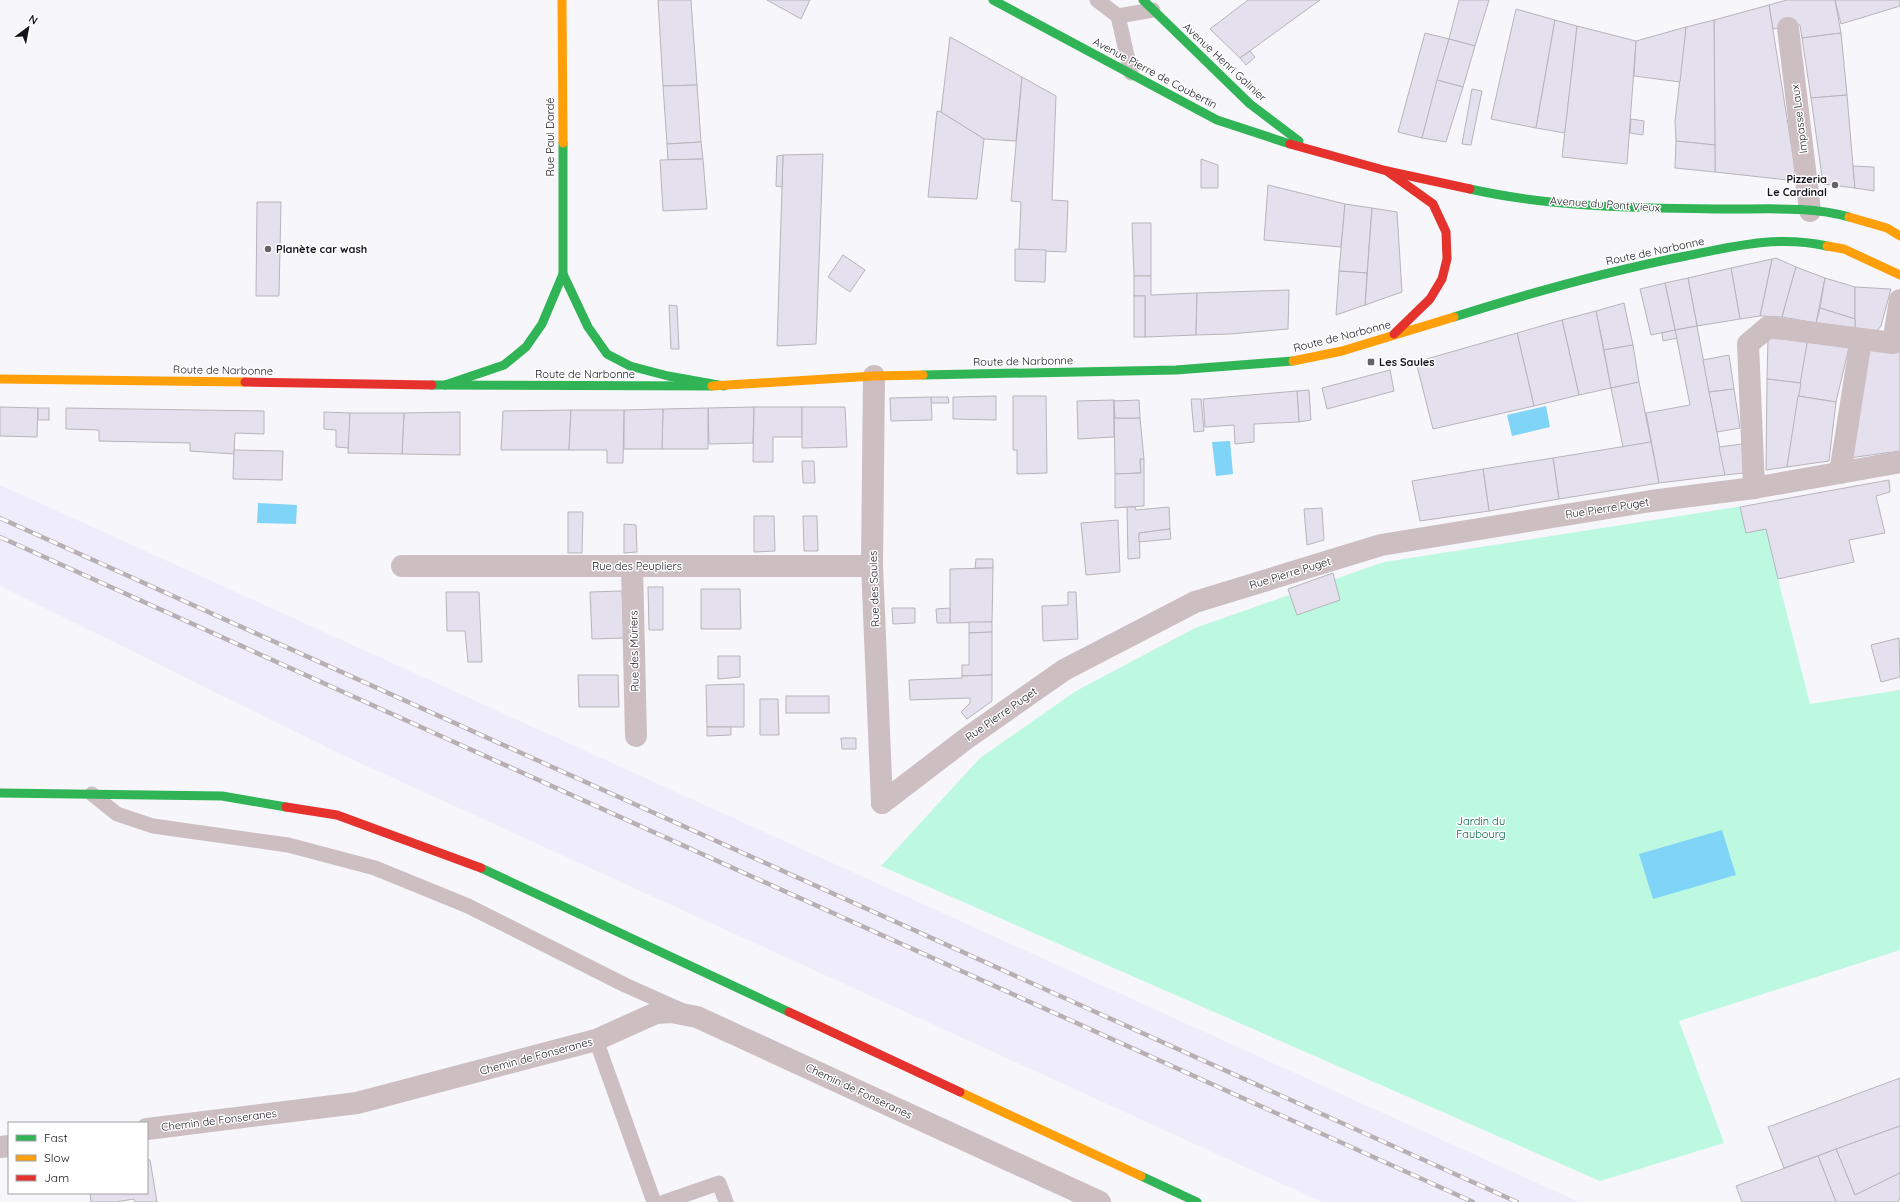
<svg xmlns="http://www.w3.org/2000/svg" width="1900" height="1202" viewBox="0 0 1900 1202" font-family="Quicksand,sans-serif">
	<style>
		.built { fill: #efecfc }
		.green { fill: #bdf9e1 }
		.water { fill: #80d4f8 }
		.building { fill: #e4e0ed; stroke: #b6b5bb }
		.lines { fill: none; stroke-linecap: round; stroke-linejoin: round }
		.lane { stroke: #ccbec1; stroke-width: 15 }
		.street { stroke: #ccbec1; stroke-width: 22 }
		.fast { stroke: #30b455; stroke-width: 9 }
		.slow { stroke: #ff9f0a; stroke-width: 9 }
		.jam { stroke: #e5322d; stroke-width: 9 }
		.rail-casing { stroke: #b7afb2; stroke-width: 4.5 }
		.rail { stroke: #fff; stroke-width: 3; stroke-dasharray: 9; stroke-linecap: butt }
		.poi-dot { fill: #636269; stroke: #fff; stroke-width: 1.5 }
		.labels { text-anchor: middle; stroke-width: 3; stroke-linejoin: round; paint-order: stroke }
		.street-label { font-size: 11px; fill: #14121a; stroke: #fff }
		.poi-label { font-size: 11px; font-weight: bold; fill: #14121a; stroke: #fff; text-anchor: start }
		.park-label { font-size: 11px; fill: #006042; stroke: #fff }
	</style>
	<rect width="100%" height="100%" fill="#f6f6fb"/>
	<!-- built -->
	<path class="built" d="M0,485l1579,717h-257l-977,-446 -345,-170z"/>
	<!-- green -->
	<path class="green" d="M1763,503l15,76 32,125 90,-14v260l-221,71 45,122 -124,38 -719,-315 99,-108 96,-67 119,-63 189,-66z"/>
	<!-- water -->
	<g class="water">
		<path d="M1546,406l4,21 -38,9 -5,-21z"/>
		<path d="M1230,441l3,33 -17,2 -4,-34z"/>
		<path d="M258,503l39,2 -1,19 -39,-1z"/>
		<path d="M1722,830l14,45 -83,24 -14,-45z"/>
	</g>
	<!-- building -->
	<g class="building">
		<path d="M658,0h33l6,85 -34,1z"/>
		<path d="M767,0h43l-9,19z"/>
		<path d="M1248,0h72l-80,58 -30,-29z"/>
		<path d="M1459,0h30l-14,46 -26,-7z"/>
		<path d="M1787,0h48l6,33 -39,5 -2,-13 -27,4 -4,-24z"/>
		<path d="M1835,0h65v6l-59,18z"/>
		<path d="M1769,5l28,176 -82,-9 -1,-152z"/>
		<path d="M1516,9l39,11 -19,108 -45,-9z"/>
		<path d="M1555,20l22,6 -12,107 -29,-5z"/>
		<path d="M1714,20l1,125 -39,-4 -1,-20 11,-94z"/>
		<path d="M1577,26l59,15 -9,123 -65,-7z"/>
		<path d="M1686,27l-6,55 -46,-6 2,-35z"/>
		<path d="M1425,33l24,6 -27,99 -24,-6z"/>
		<path d="M1841,33l6,62 -36,3 -9,-60z"/>
		<path d="M950,37l72,40 -6,64 -32,-2 -43,-27z"/>
		<path d="M1449,39l26,7 -12,41 -26,-7z"/>
		<path d="M1250,51l5,6 -9,8 -6,-7z"/>
		<path d="M1022,77l34,19 -4,104 16,1 -2,51 -47,-2 2,-48 -10,-1z"/>
		<path d="M1437,80l26,7 -17,55 -24,-4z"/>
		<path d="M697,85l4,57 -34,2 -4,-58z"/>
		<path d="M1472,89l10,2 -11,54 -9,-1z"/>
		<path d="M1847,95l6,71 2,22 -32,-4 -12,-86z"/>
		<path d="M937,111l4,1 43,27 -7,60 -49,-2z"/>
		<path d="M1631,119l13,2 -1,14 -13,-2z"/>
		<path d="M1676,141l39,4v27l-40,-4z"/>
		<path d="M701,142l2,17 -35,1 -1,-16z"/>
		<path d="M823,154l-7,190 -39,2 6,-191z"/>
		<path d="M783,155l-1,32 -6,-1 1,-30z"/>
		<path d="M703,159l4,50 -44,2 -3,-51z"/>
		<path d="M1201,159l17,6v23h-17z"/>
		<path d="M1853,166l21,1v24l-19,-3z"/>
		<path d="M1268,185l77,19 -4,43 -77,-7z"/>
		<path d="M257,202h24l-2,94h-23z"/>
		<path d="M1345,204l27,4 -5,65 -28,-2z"/>
		<path d="M1372,208l25,4 5,80 -37,13z"/>
		<path d="M1132,223h19v53h-17z"/>
		<path d="M1015,249l31,1 -1,32 -30,-1z"/>
		<path d="M843,255l22,15 -15,22 -22,-15z"/>
		<path d="M1776,258l20,9 -14,50 -22,-1 12,-57z"/>
		<path d="M1772,259l-12,57 -20,3 -9,-51z"/>
		<path d="M1796,267l29,11 -9,45 -34,-6z"/>
		<path d="M1731,268l9,51 -43,7 -9,-48z"/>
		<path d="M1339,271l28,2 -2,32 -29,10z"/>
		<path d="M1134,276h17v19l46,-2 -1,42 -51,2v-41h-11z"/>
		<path d="M1688,278l9,48 -22,4 -10,-47z"/>
		<path d="M1825,278l30,9v32l-35,-11z"/>
		<path d="M1665,283l10,47 -24,5 -11,-46z"/>
		<path d="M1855,287l36,2 -10,37 -4,5 -22,-2z"/>
		<path d="M1289,290l-1,39 -58,5 -34,1 1,-42z"/>
		<rect x="1134" y="296" width="11" height="41"/>
		<path d="M1624,303l9,42 -29,5 -8,-39z"/>
		<path d="M669,305l8,1 2,43h-8z"/>
		<path d="M1820,308l35,11v10l-39,-6z"/>
		<path d="M1596,311l15,77 -32,7 -17,-75z"/>
		<path d="M1562,320l17,75 -45,11 -17,-73z"/>
		<path d="M1697,326l28,149 -66,8 -13,-70 44,-8 -15,-75z"/>
		<path d="M1675,330l2,8 -14,3 -1,-8z"/>
		<path d="M1517,333l17,73 -101,23 -17,-67z"/>
		<path d="M1768,338h40l-7,45 -34,-4z"/>
		<path d="M1808,338l42,5 -14,59 -38,-6z"/>
		<path d="M1633,345l6,37 -28,6 -7,-38z"/>
		<path d="M1868,347l32,5v99l-51,7z"/>
		<path d="M1729,355l5,34 -25,3 -6,-32z"/>
		<path d="M1390,370l4,21 -67,18 -5,-21z"/>
		<path d="M1767,379l34,4 -14,84 -21,3z"/>
		<path d="M1639,382l12,60 -28,5 -12,-59z"/>
		<path d="M1734,389l6,39 -23,4 -8,-40z"/>
		<path d="M1309,390l2,30 -12,2 -2,-31z"/>
		<path d="M1297,391l2,31 -45,2v18l-19,2 -1,-19 -29,2 -2,-28z"/>
		<path d="M996,396v24l-43,-1v-22z"/>
		<path d="M1013,396h33l1,77 -30,1v-24h-4z"/>
		<path d="M1798,396l38,6 -7,59 -42,6z"/>
		<path d="M931,397h17l1,6h-18z"/>
		<path d="M931,397l1,23 -41,1 -1,-23z"/>
		<path d="M1191,399h10l3,32 -10,1z"/>
		<path d="M1114,400v37l-36,2 -1,-38z"/>
		<path d="M1114,400l1,18h25l4,41h-4l1,14 -26,1z"/>
		<path d="M1139,400l1,18h-25l-1,-17z"/>
		<path d="M0,407l38,1 -1,29 -37,-1z"/>
		<path d="M754,407l-1,36 -44,1 -1,-36z"/>
		<path d="M754,407h48v30h-29v25h-20z"/>
		<path d="M802,407h43l2,40 -45,1z"/>
		<rect x="38" y="408" width="11" height="12"/>
		<path d="M66,408l198,3v23l-29,-1 -1,21 -44,-3v-8l-91,-2v-11l-33,-1z"/>
		<path d="M708,408v41h-46l1,-40z"/>
		<path d="M663,409l-1,40h-38v-39z"/>
		<path d="M571,410l-2,40h-68l2,-39z"/>
		<path d="M571,410h53l-1,53h-16v-13h-38z"/>
		<path d="M324,412l26,1 -1,35 -13,-1v-17l-12,-1z"/>
		<path d="M460,412v43l-58,-1 2,-41z"/>
		<path d="M350,413h54l-2,41 -54,-1z"/>
		<path d="M1651,442l8,41 -100,16 -6,-41z"/>
		<path d="M1742,444l2,29 -19,2 -6,-28z"/>
		<path d="M234,450l49,1 -1,29 -49,-1z"/>
		<path d="M1553,458l6,41 -70,12 -6,-42z"/>
		<path d="M1140,459h4v47l-29,2v-34l26,-1z"/>
		<path d="M802,461h12l1,22h-12z"/>
		<path d="M1483,469l6,42 -69,10 -8,-40z"/>
		<path d="M1889,480l1,12 -14,4 9,37 -36,7 5,22 -76,17 -12,-50 -20,4 -6,-26z"/>
		<path d="M1127,507h8l1,3 33,-3 1,22 -31,4 1,25 -12,1z"/>
		<path d="M1322,508l2,32 -17,5 -3,-36z"/>
		<path d="M568,512h15l-1,41h-14z"/>
		<path d="M754,516h20l1,35 -21,1z"/>
		<path d="M803,516h14l1,35h-14z"/>
		<path d="M1118,520l2,52 -34,3 -5,-52z"/>
		<path d="M624,524l12,1 1,27 -13,1z"/>
		<path d="M1170,529l1,10 -32,3v-9z"/>
		<path d="M976,559h17v9h-18z"/>
		<path d="M993,568l-1,54 -42,1v-54z"/>
		<path d="M1333,573l7,27 -43,15 -9,-26z"/>
		<path d="M648,587h15v43h-14z"/>
		<path d="M701,589h39l1,40h-40z"/>
		<path d="M622,591l2,47 -32,1 -2,-47z"/>
		<path d="M446,592h33l3,70h-14l-3,-31h-18z"/>
		<path d="M1068,592h8l2,47 -35,2 -1,-35 26,-1z"/>
		<path d="M892,608h23v15l-22,1z"/>
		<path d="M950,608v15h-13l-1,-14z"/>
		<path d="M969,622h23v10l-23,1z"/>
		<path d="M992,632v43l-30,1v-11h7v-32z"/>
		<path d="M1899,638l1,39 -19,5 -10,-37z"/>
		<path d="M718,656h22v21l-22,2z"/>
		<path d="M578,675h40l1,32h-40z"/>
		<path d="M992,675v26l-25,18 -6,-7 9,-9v-5l-60,2 -1,-20 53,-2v-2z"/>
		<path d="M744,684v43h-37l-1,-42z"/>
		<rect x="786" y="696" width="43" height="17"/>
		<path d="M760,699h18l1,36h-19z"/>
		<path d="M707,727h24v8l-24,1z"/>
		<path d="M841,738h15v11h-14z"/>
		<path d="M1900,1078v48l-116,42 -16,-41z"/>
		<path d="M1900,1126v47l-45,22 -19,-46z"/>
		<path d="M1836,1149l19,46 45,-22v24l-2,5h-62l-18,-46z"/>
		<path d="M1818,1156l18,46h-94l-6,-16z"/>
		<path d="M147,1160h3l7,42h-22l-1,-3 -18,3h-25l-1,-9h57z"/>
	</g>
	<g class="lines">
		<!-- lane -->
		<g class="lane">
			<path d="M1097,0l21,16 13,57"/>
			<path d="M1118,16l35,-6"/>
			<path d="M92,794l25,20 36,12 135,19 87,23 93,38 157,79 56,25"/>
			<path d="M596,1040l58,162"/>
			<path d="M664,1202l55,-19 7,19"/>
		</g>
		<!-- street -->
		<g class="street">
			<path d="M1788,28l22,183"/>
			<path d="M874,376l-2,190 10,237"/>
			<path d="M1840,473l21,-133"/>
			<path d="M1754,488l-6,-144 20,-17 125,16 7,-43"/>
			<path d="M402,566h470"/>
			<path d="M632,566l4,170"/>
			<path d="M882,803l85,-65 97,-68 131,-68 186,-57 270,-44 103,-13 146,-26"/>
			<path d="M147,1129l210,-26 239,-63 60,-27 15,-1 26,5 403,185"/>
			<path d="M0,1147l9,-1"/>
		</g>
		<!-- fast -->
		<g class="fast">
			<path d="M993,0l224,120 73,24"/>
			<path d="M1143,0l107,104 49,37"/>
			<path d="M1470,189c80,18 163,19 245,20 42,1 93,-4 134,8"/>
			<path d="M563,274l25,53 19,27 23,12 38,10 56,10"/>
			<path d="M1454,317c76,-24 153,-46 232,-61 49,-10 91,-21 141,-10"/>
			<path d="M923,375l253,-5 117,-9"/>
			<path d="M432,385l280,1"/>
			<path d="M445,385l59,-20 22,-18 16,-23 21,-50v-131"/>
			<path d="M0,793l222,3 64,11"/>
			<path d="M481,868l308,144"/>
			<path d="M1141,1176l56,26"/>
		</g>
		<!-- slow -->
		<g class="slow">
			<path d="M562,0l1,143"/>
			<path d="M1849,217l38,11 13,8"/>
			<path d="M1827,246l17,3 56,26"/>
			<path d="M1293,361l49,-10 112,-34"/>
			<path d="M0,379l245,3"/>
			<path d="M712,386l162,-10 49,-1"/>
			<path d="M960,1092l181,84"/>
		</g>
		<!-- jam -->
		<g class="jam">
			<path d="M1290,144l97,27 83,18"/>
			<path d="M1387,171l46,33 13,28 1,27 -5,20 -12,20 -36,35"/>
			<path d="M245,382l187,3"/>
			<path d="M286,807l51,8 144,53"/>
			<path d="M789,1012l171,80"/>
		</g>
		<defs>
			<g id="rail">
				<path d="M0,518l1517,684"/>
				<path d="M0,537l1473,665"/>
			</g>
		</defs>
		<!-- rail casing -->
		<use href="#rail" class="rail-casing"/>
		<!-- rail -->
		<use href="#rail" class="rail"/>
	</g>
	<!-- markers -->
	<g class="poi-dot">
		<circle cx="1835" cy="185" r="4"/>
		<circle cx="268" cy="249" r="4"/>
		<rect x="1367" y="358" width="8" height="8" rx="2"/>
	</g>
	<g class="labels">
		<!-- street labels -->
		<g class="street-label">
			<text transform="translate(1225 62) rotate(43)" y="4">Avenue Henri Galinier</text>
			<text transform="translate(1155 73) rotate(28)" y="4">Avenue Pierre de Coubertin</text>
			<text transform="translate(1799 119) rotate(-97)" y="4">Impasse Laux</text>
			<text transform="translate(550 137) rotate(-90)" y="4">Rue Paul Dardé</text>
			<text transform="translate(1605 204) rotate(4)" y="4">Avenue du Pont Vieux</text>
			<text transform="translate(1655 251) rotate(-12)" y="4">Route de Narbonne</text>
			<text transform="translate(1342 336) rotate(-14)" y="4">Route de Narbonne</text>
			<text transform="translate(1023 361) rotate(-1)" y="4">Route de Narbonne</text>
			<text transform="translate(223 370) rotate(1)" y="4">Route de Narbonne</text>
			<text x="585" y="378">Route de Narbonne</text>
			<text transform="translate(1607 508) rotate(-9)" y="4">Rue Pierre Puget</text>
			<text x="637" y="570">Rue des Peupliers</text>
			<text transform="translate(1290 573) rotate(-17)" y="4">Rue Pierre Puget</text>
			<text transform="translate(874 589) rotate(-92)" y="4">Rue des Saules</text>
			<text transform="translate(634 651) rotate(-91)" y="4">Rue des Mûriers</text>
			<text transform="translate(1001 714) rotate(-35)" y="4">Rue Pierre Puget</text>
			<text transform="translate(536 1056) rotate(-15)" y="4">Chemin de Fonseranes</text>
			<text transform="translate(859 1091) rotate(25)" y="4">Chemin de Fonseranes</text>
			<text transform="translate(219 1120) rotate(-7)" y="4">Chemin de Fonseranes</text>
		</g>
		<!-- poi labels -->
		<g class="poi-label">
			<text x="1827" y="183" text-anchor="end">Pizzeria<tspan x="1827" dy="13">Le Cardinal</tspan></text>
			<text x="276" y="253">Planète car wash</text>
			<text x="1379" y="366">Les Saules</text>
		</g>
		<!-- park labels -->
		<g class="park-label">
			<text x="1481" y="825">Jardin du<tspan x="1481" dy="13">Faubourg</tspan></text>
		</g>
	</g>
	<!-- legend -->
	<rect x="8" y="1122" width="140" height="72" fill="#ffffff" stroke="#a1a0a3"/>
	<rect x="16" y="1135" width="20" height="6" fill="#30b455" stroke="#a1a0a3"/>
	<text x="44" y="1142" font-size="12" fill="#14121a">Fast</text>
	<rect x="16" y="1155" width="20" height="6" fill="#ff9f0a" stroke="#a1a0a3"/>
	<text x="44" y="1162" font-size="12" fill="#14121a">Slow</text>
	<rect x="16" y="1175" width="20" height="6" fill="#e5322d" stroke="#a1a0a3"/>
	<text x="44" y="1182" font-size="12" fill="#14121a">Jam</text>
	<!-- north arrow -->
	<g transform="translate(28 28) rotate(32)" stroke="#ffffff" stroke-width="3" paint-order="stroke">
	<path d="M0-3L7 15L0 10L-7 15Z" fill="#14121a"/>
	<text y="-6" font-size="11" font-weight="bold" text-anchor="middle" fill="#14121a">N</text>
	</g>
</svg>
